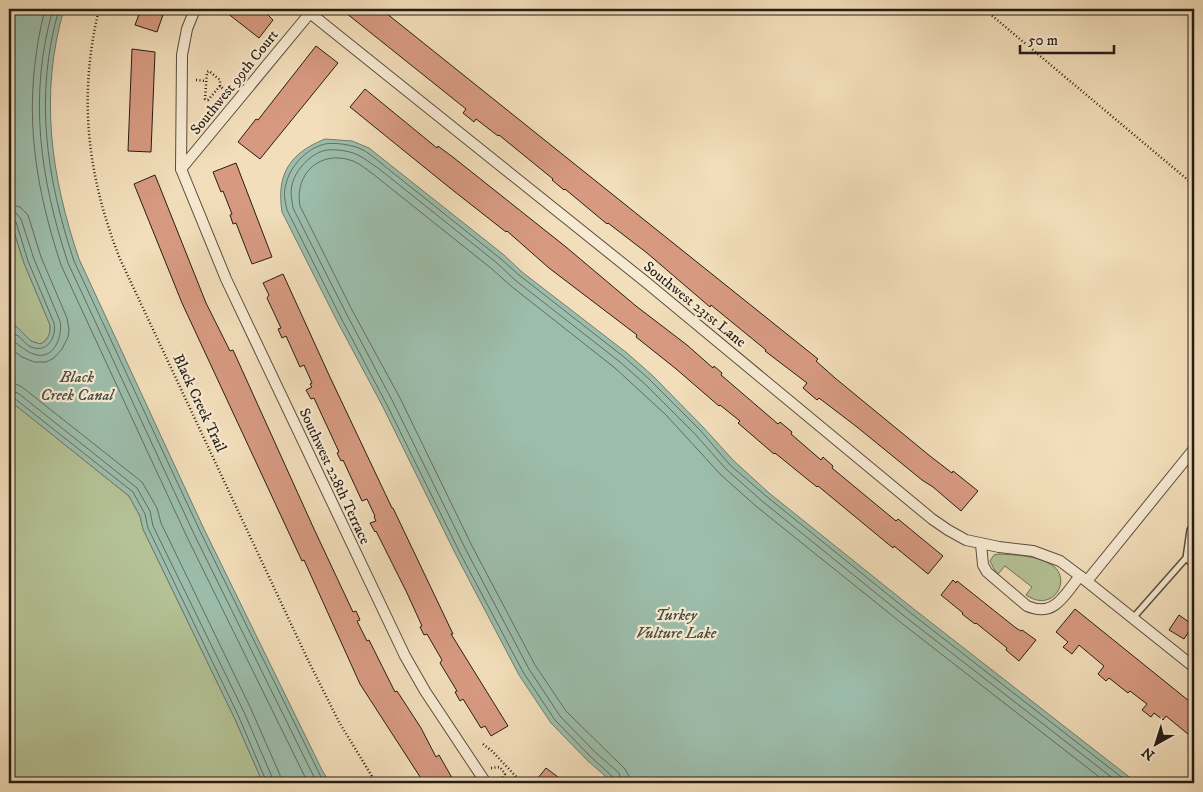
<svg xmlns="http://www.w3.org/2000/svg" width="1203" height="792" viewBox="0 0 1203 792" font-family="'IM FELL DW Pica',serif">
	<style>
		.green { fill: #b4c295; stroke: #6e7055 }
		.water { fill: #9cbdab; stroke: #6d7d6f }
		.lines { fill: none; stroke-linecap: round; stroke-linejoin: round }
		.shore { stroke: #626d60; stroke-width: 1 }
		.building { fill: #d79a81; stroke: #271d15 }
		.service-casing { stroke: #5a4d3e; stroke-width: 8 }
		.minor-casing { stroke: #5a4d3e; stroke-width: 12 }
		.path { stroke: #271d15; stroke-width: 2.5; stroke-dasharray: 1 2.5; stroke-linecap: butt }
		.service { stroke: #f7ead2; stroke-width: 5 }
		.minor { stroke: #f7ead2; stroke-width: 10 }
		.labels { text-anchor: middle; stroke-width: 4.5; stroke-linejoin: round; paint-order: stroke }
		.street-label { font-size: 15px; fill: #271d15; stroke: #f7ead2 }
		.water-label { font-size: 16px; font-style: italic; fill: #4a4d42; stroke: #f7ead2 }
	</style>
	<rect width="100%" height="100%" fill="#f2deba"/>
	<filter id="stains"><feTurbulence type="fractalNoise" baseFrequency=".004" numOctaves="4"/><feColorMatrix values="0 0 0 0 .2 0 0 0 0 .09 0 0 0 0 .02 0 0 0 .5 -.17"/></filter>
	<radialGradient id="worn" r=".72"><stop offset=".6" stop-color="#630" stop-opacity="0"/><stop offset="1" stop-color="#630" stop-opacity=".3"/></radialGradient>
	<!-- green -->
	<g class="green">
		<path d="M9,216l15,47 26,62c1,8 -2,16 -10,19l-9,-3 -15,-15 -7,9z"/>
		<path d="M9,400l120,96 11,20 3,13 91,188 29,66h-254z"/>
		<path d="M998,554c17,1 38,1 54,11 21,14 1,49 -26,30l6,-8 -27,-21 -7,8 -4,-5 -4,-8 4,-6z"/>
	</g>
	<!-- water -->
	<g class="water">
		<path d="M9,9h55c-25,86 -13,167 15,250l125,270 118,241 8,13h-67l-29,-66 -91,-188 -3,-13 -11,-20 -120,-96v-65l7,-9 15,15 9,3c8,-3 11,-11 10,-19l-26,-62 -15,-47z"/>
		<path d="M325,139l27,2 17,7 135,107 18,17 105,81 26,23 50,51 31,34 35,32 146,117 222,173h-524l-26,-23 -36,-37 -32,-48 -63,-120 -73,-148 -47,-88 -54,-107c-6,-38 8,-59 43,-73z"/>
	</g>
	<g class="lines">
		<!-- shore -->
		<g class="shore">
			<path d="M45,9c-23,91 -13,168 16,256l126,272 121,246"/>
			<path d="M53,9c-25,87 -13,169 15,254l126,271 123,249"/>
			<path d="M59,9c-25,86 -13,168 15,252l126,270 124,252"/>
			<path d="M9,204l11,3 8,8 13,42 26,61 2,12 -1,7 -6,12 -8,9 -8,4h-12l-12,-5 -8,-6h-5"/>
			<path d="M9,212l7,1 5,6 13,40 26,62c3,13 -5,38 -23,34 -9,-2 -14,-7 -21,-12l-7,1"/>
			<path d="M9,218l4,1 3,3 12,39 26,62c3,15 -8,32 -25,23 -4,-3 -8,-8 -12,-11l-8,2"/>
			<path d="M9,383l7,1 6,3 120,95 15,26 4,15 90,186 29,66 1,8"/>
			<path d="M9,391l9,2 119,95 13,23 3,15 91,186 28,65 1,6"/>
			<path d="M9,397l5,1 119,94 12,22 3,14 90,187 29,68"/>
			<path d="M616,783l-2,-5 -24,-22 -35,-36 -32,-48 -63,-119 -73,-148 -47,-89 -53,-106c-2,-9 -4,-17 -1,-26 4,-18 21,-36 39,-40 9,-2 26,1 34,4 9,4 16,10 23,16l119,95 18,16 105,82 25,22 51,51 30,35 36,31 146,118 217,169"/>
			<path d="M622,783l-3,-10 -24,-21 -35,-36 -31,-47 -63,-119 -73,-148 -47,-89 -53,-105c-1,-8 -3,-15 -1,-23 3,-15 20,-33 35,-35 9,-1 23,1 31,5 7,3 13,9 20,13l119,95 18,17 105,82 25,22 50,50 31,35 36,32 146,118 211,164"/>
			<path d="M630,783l-1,-7 -4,-7 -59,-58 -31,-46 -63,-119 -72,-148 -48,-88 -52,-104c-6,-33 21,-57 53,-45 8,3 14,9 20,13l119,95 19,17 104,82 51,47 55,60 36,32 147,118 203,158"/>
		</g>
	</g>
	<!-- building -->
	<g class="building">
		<path d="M141,9h24l-8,23 -22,-7z"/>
		<path d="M222,9h40l11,11 -14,18z"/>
		<path d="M341,9h40l437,350 -2,2 19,17 95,78 22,17 1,-2 25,20 -17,20 -28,-24 -11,-7 -65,-53 -38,-29 -2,2 -14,-12 4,-5 -42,-32 1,-1 -55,-45 -1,2 -63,-54 -39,-30 -1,1 -42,-35 -1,1 -12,-10 1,-1 -54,-44 -1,1 -22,-17 -2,3 -11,-9 3,-4z"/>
		<path d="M316,46l22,17 -78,96 -22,-17 18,-23 2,1z"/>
		<path d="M132,49l23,3 -4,100 -23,-1z"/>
		<path d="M365,89l72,59 1,-2 16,12 112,89 70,59 51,39 26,23 1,-2 8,7 -1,2 57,49 2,-2 12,10 -1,2 30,26 2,-3 10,9 -1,2 64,53 2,-2 45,37 -15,18 -34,-28 -1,2 -75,-62 -1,1 -42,-34 -1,1 -36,-31 2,-2 -20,-16 -1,1 -44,-38 -39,-31 1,-2 -88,-67 -42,-37 -1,1 -56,-44 -100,-81z"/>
		<path d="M236,163l36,94 -20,7 -16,-41 -3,1 -3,-9 2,-1 -9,-23 -2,1 -8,-20z"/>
		<path d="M155,175l51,128 24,48 3,-1 81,179 39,83 3,-1 4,9 -3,1 10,20 2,-1 26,52 2,-1 24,37 15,29 3,-2 16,28h-31l-64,-99 -56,-124 -2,1 -120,-258 -48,-119z"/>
		<path d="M283,274l46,101 63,133h1l60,126h-2l57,92 -17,10 -6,-10 -4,2 -18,-29 -3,2 -5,-9 2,-1 -17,-28 2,-3 -15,-26 -3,1 -4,-8 2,-1 -15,-33 -31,-62 -1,1 -5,-9 6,-2 -2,-4 1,-1 -8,-17 -5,2 -19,-41 -2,1 -4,-8 2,-1 -25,-54 -3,1 -5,-9 6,-3 -2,-3 2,-1 -8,-18 -4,2 -14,-31 -4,2 -4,-9 3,-1 -14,-30 2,-3 -6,-12z"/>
		<path d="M953,580l3,3 1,-2 59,47 5,3 1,-1 14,10 -17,21 -13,-11 1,-2 -31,-25 -1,1 -13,-10 1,-1 -22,-18z"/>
		<path d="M1075,609l119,96v34l-28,-23 -3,4 -9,-7 -3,4 -9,-7 5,-6 -17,-13 -2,2 -19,-15 -3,3 -8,-7 6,-8 -25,-21 -7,9 -9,-7 5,-5 -12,-10z"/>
		<path d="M1179,615l14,10 -9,14 -15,-9z"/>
		<path d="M546,768l20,15h-32z"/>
	</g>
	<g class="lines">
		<defs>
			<g id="service">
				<path d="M1186,558l8,8"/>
				<path d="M1133,618l53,-60 4,-28 4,-6"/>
			</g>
			<g id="minor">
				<path d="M195,9l-8,20 -5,26 -1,114 45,110 179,377 20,35 61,92"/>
				<path d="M305,9l342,274 285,236 16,11 18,10 33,7 34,4 27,10 20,15 114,91"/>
				<path d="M181,169l129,-156"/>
				<path d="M981,544l2,21 4,7 40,34c28,12 37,-11 53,-30"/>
				<path d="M1087,581l107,-132"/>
			</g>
		</defs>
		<!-- service casing -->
		<use href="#service" class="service-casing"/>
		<!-- minor casing -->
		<use href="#minor" class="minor-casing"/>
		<!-- path -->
		<g class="path">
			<path d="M99,9c-21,88 -12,166 21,250l187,399 32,64 37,61"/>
			<path d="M984,9l210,176"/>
			<path d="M196,80l10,1"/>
			<path d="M220,86v-6l-11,-9 -2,1 -2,27 3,1 12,-14 7,6"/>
			<path d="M483,744l9,7 30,32"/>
			<path d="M491,768l9,-1 5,7 -4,6"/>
			<path d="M459,781l3,2"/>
		</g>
		<!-- service -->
		<use href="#service" class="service"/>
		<!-- minor -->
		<use href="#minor" class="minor"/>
	</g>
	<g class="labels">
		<!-- street labels -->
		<g class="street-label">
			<text transform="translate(234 82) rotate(-51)" y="5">Southwest 99th Court</text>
			<text transform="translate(695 304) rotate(39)" y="5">Southwest 231st Lane</text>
			<text transform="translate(200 403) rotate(65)" y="5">Black Creek Trail</text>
			<text transform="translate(335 476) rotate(65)" y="5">Southwest 228th Terrace</text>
		</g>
		<!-- water labels -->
		<g class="water-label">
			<text x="77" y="382">Black<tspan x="77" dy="18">Creek Canal</tspan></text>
			<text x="676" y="620">Turkey<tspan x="676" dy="18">Vulture Lake</tspan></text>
		</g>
	</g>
	<!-- margin -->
	<rect width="1203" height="792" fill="none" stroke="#f2deba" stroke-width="30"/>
	<rect x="10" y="10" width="1183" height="772" fill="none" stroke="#271d15" stroke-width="2.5"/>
	<rect x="15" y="15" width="1173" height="762" fill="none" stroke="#271d15"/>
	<!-- north arrow -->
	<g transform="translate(1156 744) rotate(219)" stroke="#f7ead2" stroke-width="4" paint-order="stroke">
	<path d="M0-4L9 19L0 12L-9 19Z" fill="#271d15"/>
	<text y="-8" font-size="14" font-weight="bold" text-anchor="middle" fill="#271d15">N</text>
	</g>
	<!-- scale -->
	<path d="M1020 45v8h94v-8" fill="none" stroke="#271d15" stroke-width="2.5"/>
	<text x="1028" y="45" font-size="15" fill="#271d15" stroke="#f7ead2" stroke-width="4" paint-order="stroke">50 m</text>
	<rect width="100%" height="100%" filter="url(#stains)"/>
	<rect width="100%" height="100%" fill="url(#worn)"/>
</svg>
